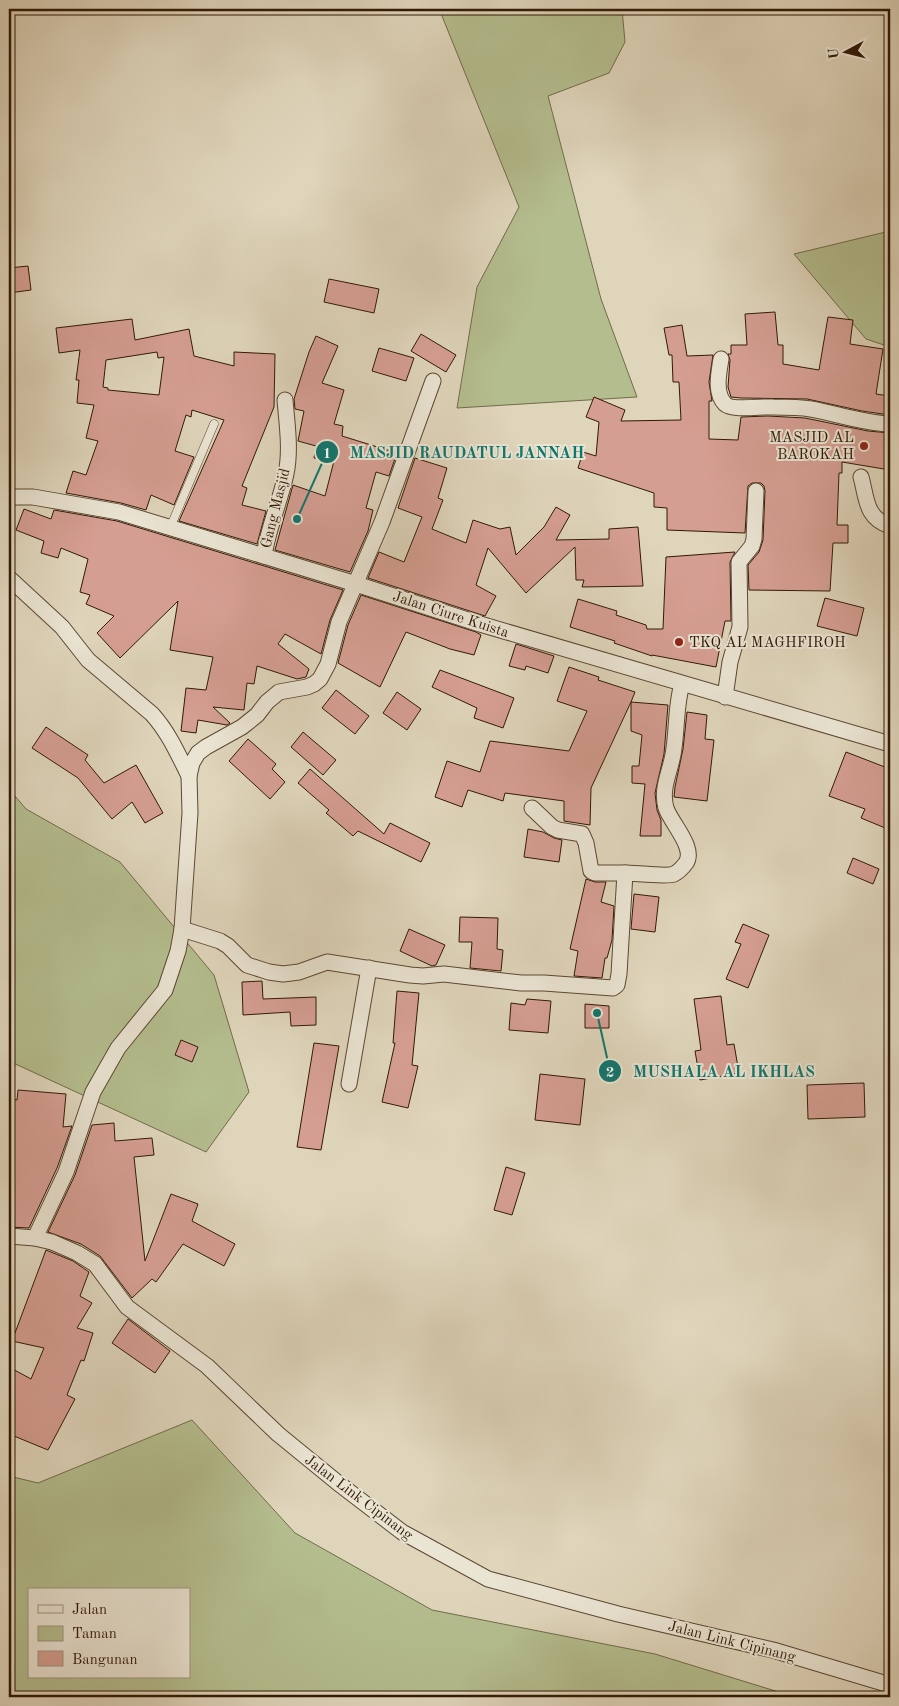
<svg xmlns="http://www.w3.org/2000/svg" width="899" height="1706" viewBox="0 0 899 1706" font-family="'Old Standard TT',serif">
	<style>
		.green { fill: #b4bd8e; stroke: #726b4a; fill-rule: evenodd }
		.building { fill: #d59e92; stroke: #311905; fill-rule: evenodd }
		.lines { fill: none; stroke-linecap: round; stroke-linejoin: round }
		.lane-casing { stroke: #5c4832; stroke-width: 9 }
		.street-casing { stroke: #5c4832; stroke-width: 17 }
		.lane { stroke: #eae4d3; stroke-width: 8 }
		.street { stroke: #eae4d3; stroke-width: 15 }
		.poi-dot { fill: #8f2418; stroke: #eae4d3; stroke-width: 2 }
		.labels { text-anchor: middle; stroke-width: 4; stroke-linejoin: round; paint-order: stroke }
		.poi-label { font-size: 15px; fill: #311905; stroke: #eae4d3; text-anchor: end }
		.street-label { font-size: 15px; fill: #311905; stroke: #eae4d3 }
		.leader { fill: none; stroke: #0f766e; stroke-width: 2 }
		.callout-dot { fill: #0f766e; stroke: #eae4d3; stroke-width: 2 }
		.mark-label { font-size: 15px; text-anchor: middle; font-weight: bold; fill: #fff }
		.callout-label { font-size: 16px; text-anchor: middle; font-weight: bold; fill: #0f766e; stroke: #eae4d3; stroke-width: 4; stroke-linejoin: round; paint-order: stroke }
	</style>
	<rect width="100%" height="100%" fill="#dfd5bb"/>
	<filter id="stains"><feTurbulence type="fractalNoise" baseFrequency=".004" numOctaves="4"/><feColorMatrix values="0 0 0 0 .2 0 0 0 0 .09 0 0 0 0 .02 0 0 0 .5 -.17"/></filter>
	<radialGradient id="worn" r=".72"><stop offset=".6" stop-color="#630" stop-opacity="0"/><stop offset="1" stop-color="#630" stop-opacity=".3"/></radialGradient>
	<!-- green -->
	<g class="green">
		<path d="M432,9h190l3,33 -16,31 -61,23 53,203 36,98 -180,11 20,-121 42,-80 -79,-196z"/>
		<path d="M890,231v116l-24,-8 -72,-85z"/>
		<path d="M9,789l17,20 94,53 94,113 35,117 -43,60 -197,-91z"/>
		<path d="M192,1420l103,113 137,77 223,44 140,43h-786v-221l29,7zM29,1590h160v87h-160z"/>
	</g>
	<!-- building -->
	<g class="building">
		<path d="M28,266l3,24 -22,3v-25z"/>
		<path d="M329,279l50,10 -5,24 -50,-11z"/>
		<path d="M775,312l3,33h5v19l36,6 9,-53 25,3 -3,24 33,5 -7,45 14,2v19l-28,-4 -55,-12 -66,-1 -10,-1 -3,-10 2,-27 -2,-6h3v-9h16l-2,-31z"/>
		<path d="M132,319l3,21 54,-11 5,27 40,10v-14l41,2 -1,53 -32,79 5,2 -5,17 24,6 -9,33 -78,-23 45,-101 -32,-10 -1,7 -5,-2 -11,36 19,6 -20,48 -23,-10 -5,15 -25,-7 -55,-10 7,-22 13,4 12,-34 -12,-3 8,-33 -17,-2 2,-23h-3l4,-30 -21,3 -3,-25zM157,352l1,6 6,-1 -5,38 -51,-5v-2l-5,-1 3,-27z"/>
		<path d="M682,325l5,31 26,-1 -4,27 3,19h-3v38l29,1 3,-23 27,-1 37,2 63,13 22,2v37l-48,-8v11h-3l-2,52h11v18h-15l-3,48 -81,-1 -1,-25 11,-13 4,-12 2,-49 -1,-5 -3,-3h-9l-4,3 -3,47 -78,-3v-22l-13,-1v-14l-76,-25 5,-16 13,4 3,-34 -13,-5 8,-20 31,13 -4,11 60,-1 -2,-38h-6l-1,-27h-3l-5,-27z"/>
		<path d="M421,334l35,21 -10,17 -35,-21z"/>
		<path d="M316,336l22,10 -16,37 22,7 -10,34 9,2 -1,10 55,17 -8,23 -13,-4 -10,36 7,2 -5,21 -18,41 -75,-22 18,-65 32,11 9,-35 -20,-3 2,-12 -18,-5 6,-30 -9,-2 -1,-10 15,-47z"/>
		<path d="M379,348l35,10 -8,23 -34,-10z"/>
		<path d="M415,458l32,10 -9,30 5,2 -11,29 34,14 7,-23 27,9 10,-2 6,28 28,-28 12,-20 14,8 -14,25 53,-1v-10l29,-2 5,59 -61,1 2,-7h-8l-1,-33 -49,46 -38,-45 -12,37 20,11 -11,20 -117,-38 11,-26 25,10 18,-45 -24,-9z"/>
		<path d="M24,509l27,10 3,-9 63,11 226,69 -13,30 -9,34 -36,-20 -7,10 31,25 -3,8 -9,2 -40,-13 -3,18 -7,-1 -3,27 -31,-3 17,16 -3,2 -29,-5 -2,13 -15,-2 5,-43 20,2 7,-33 -43,-7 8,-49 -58,57 -23,-25 17,-17 -28,-12 4,-9 -10,-3 8,-33 -27,-11 -3,10 -17,-5 3,-12 -28,-11z"/>
		<path d="M735,552l-5,10 1,59h-6l-9,46 -64,-12v1l-38,-13 1,-2 -45,-14 8,-28 39,12 -1,4 30,10 1,4h16l3,-72z"/>
		<path d="M361,595l115,37 5,3 -7,20 -24,-6 -44,-17 -26,55 -42,-24 10,-38z"/>
		<path d="M825,598l39,10 -7,28 -40,-10z"/>
		<path d="M516,644l38,12 -6,17 -22,-7 -1,4 -16,-4z"/>
		<path d="M569,667l30,10 -1,3 37,12 -4,10 37,3 -4,49 -9,39 2,17 4,10v16h-21l5,-52 -13,-1v-17h7l3,-31 -11,-4v-29l-40,86 -1,37 -26,-4v-20l-59,-8 -2,8 -35,-11 -6,17 -27,-10 12,-36 33,11 10,-31 79,10 18,-40 -30,-10z"/>
		<path d="M440,670l74,28 -11,30 -29,-10 3,-10 -45,-21z"/>
		<path d="M336,690l33,26 -14,18 -33,-26z"/>
		<path d="M397,692l24,17 -14,21 -24,-17z"/>
		<path d="M687,712l20,3 -2,24 9,1 -7,61 -33,-4 1,-10 8,-38z"/>
		<path d="M46,727l42,28 -3,5 19,23 32,-18 27,48 -18,10 -13,-21 -20,17 -34,-41 -46,-30z"/>
		<path d="M303,732l33,28 -13,15 -32,-28z"/>
		<path d="M248,739l28,25 -4,5 13,13 -15,17 -41,-38z"/>
		<path d="M846,752l44,17v61l-29,-12 4,-9 -36,-13z"/>
		<path d="M310,769l74,65 6,-11 40,20 -9,19 -63,-31 -5,5 -27,-23 3,-3 -31,-27z"/>
		<path d="M528,829l15,3 11,6 8,2 -3,22 -35,-5z"/>
		<path d="M853,858l26,11 -6,15 -26,-11z"/>
		<path d="M586,879l9,3h11l-5,20 13,4 -2,34 -5,18h-2l-3,20 -28,-2 4,-25 -8,-2z"/>
		<path d="M634,894l25,3 -4,35 -24,-3z"/>
		<path d="M460,917l38,1 -1,31 6,1 -2,21 -31,-3 2,-26h-13z"/>
		<path d="M743,924l26,11 -21,53 -22,-9 15,-35 -6,-2z"/>
		<path d="M409,929l36,16 -9,20 -4,1 -32,-15z"/>
		<path d="M262,981l1,18 53,-2v28l-25,1 -1,-14 -47,3 -1,-33z"/>
		<path d="M397,991l22,2 -7,72 6,1 -10,42 -26,-6 13,-59h-2z"/>
		<path d="M721,996l6,49 7,-1 5,29 -39,7 -5,-29 6,-1 -7,-51z"/>
		<path d="M527,999l24,2 -3,32 -39,-3 2,-27 14,2z"/>
		<path d="M585,1004l24,2v22h-24z"/>
		<path d="M181,1040l17,7 -6,15 -17,-7z"/>
		<path d="M314,1043l25,3 -18,104 -24,-3z"/>
		<path d="M540,1074l45,5 -5,46 -45,-5z"/>
		<path d="M864,1083l1,34 -57,2 -1,-34z"/>
		<path d="M18,1090l48,4 -3,33 9,-1 -15,42 -28,60 -20,-1v-129l8,2z"/>
		<path d="M114,1123l1,18 37,-3 2,17 -20,2 11,104 26,-67 27,10 -6,17 43,23 -11,22 -41,-22 -27,38 -4,-3 -20,19 -32,-42 -19,-12 -33,-12 27,-57 17,-50z"/>
		<path d="M506,1167l19,6 -13,42 -18,-5z"/>
		<path d="M46,1250l27,11 16,11 -9,24 12,7 -15,25 16,5 -9,28 -3,-1 -14,35 8,4 -27,51 -39,-16v-67l22,12 13,-31 -32,-7z"/>
		<path d="M128,1319l42,32 -15,22 -43,-30z"/>
	</g>
	<g class="lines">
		<defs>
			<path id="lane" d="M170,528l44,-104"/>
			<g id="street">
				<path d="M721,359c-2,13 -7,34 4,45 7,7 38,2 48,3 13,0 26,0 38,2 27,5 52,14 79,15"/>
				<path d="M861,477c6,21 4,41 29,49"/>
				<path d="M9,497h24l86,15 237,72 124,40 410,120"/>
				<path d="M264,556c4,-28 16,-54 22,-82 5,-24 1,-50 -1,-74"/>
				<path d="M9,578l53,49 26,33 64,54c17,19 26,40 37,62"/>
				<path d="M725,697l5,-35 10,-35 -1,-65 13,-16 2,-7 2,-48"/>
				<path d="M532,808l20,19 6,3 24,4 4,9 5,28 4,2h30"/>
				<path d="M182,929l38,12 8,5 19,19 22,7 14,2 16,-2 28,-10 83,13 13,1 21,-2 77,9h23l69,5 4,-3 2,-11 6,-101c10,0 42,4 49,1 4,-2 9,-7 12,-11 10,-15 -15,-40 -20,-55 -6,-21 6,-39 8,-60 3,-21 2,-44 8,-64"/>
				<path d="M349,1084l20,-116"/>
				<path d="M9,1236l26,2 17,4 25,11 18,11 32,43 80,59 71,68 60,49 64,49 86,47 130,35 155,36 117,35"/>
				<path d="M35,1238l31,-66 27,-80 25,-44 47,-58 13,-39 4,-22 8,-116 -1,-37 3,-13 6,-10 8,-6 36,-20 15,-12 10,-13 12,-10 28,-5 7,-3 6,-5 8,-15 11,-42 43,-100 51,-141"/>
			</g>
		</defs>
		<!-- lane casing -->
		<use href="#lane" class="lane-casing"/>
		<!-- street casing -->
		<use href="#street" class="street-casing"/>
		<!-- lane -->
		<use href="#lane" class="lane"/>
		<!-- street -->
		<use href="#street" class="street"/>
	</g>
	<!-- markers -->
	<g class="poi-dot">
		<circle cx="864" cy="446" r="5"/>
		<circle cx="679" cy="642" r="5"/>
	</g>
	<g class="labels">
		<!-- poi labels -->
		<g class="poi-label">
			<text x="854" y="442">MASJID AL<tspan x="854" dy="17">BAROKAH</tspan></text>
			<text x="689" y="647" text-anchor="start">TKQ AL MAGHFIROH</text>
		</g>
		<!-- street labels -->
		<g class="street-label">
			<text transform="translate(275 508) rotate(-76)" y="5">Gang Masjid</text>
			<text transform="translate(451 614) rotate(18)" y="5">Jalan Ciure Kuista</text>
			<text transform="translate(359 1497) rotate(37)" y="5">Jalan Link Cipinang</text>
			<text transform="translate(732 1641) rotate(14)" y="5">Jalan Link Cipinang</text>
		</g>
	</g>
	<!-- callouts -->
	<path class="leader" d="M297 519L327 452M597 1013L610 1071"/>
	<g class="callout-dot">
		<circle cx="297" cy="519" r="5"/>
		<circle cx="597" cy="1013" r="5"/>
		<circle cx="327" cy="452" r="12"/>
		<circle cx="610" cy="1071" r="12"/>
	</g>
	<g class="mark-label">
		<text x="327" y="458">1</text>
		<text x="610" y="1077">2</text>
	</g>
	<g class="callout-label">
		<text x="467" y="458">MASJID RAUDATUL JANNAH</text>
		<text x="724" y="1077">MUSHALA AL IKHLAS</text>
	</g>
	<!-- margin -->
	<rect width="899" height="1706" fill="none" stroke="#dfd5bb" stroke-width="30"/>
	<rect x="10" y="10" width="879" height="1686" fill="none" stroke="#311905" stroke-width="2.5"/>
	<rect x="15" y="15" width="869" height="1676" fill="none" stroke="#311905"/>
	<!-- legend -->
	<rect x="28" y="1588" width="162" height="90" fill="#eae4d3" stroke="#a09381"/>
	<rect x="38" y="1605" width="25" height="8" fill="#eae4d3" stroke="#a09381"/>
	<text x="72" y="1614" font-size="15" fill="#311905">Jalan</text>
	<rect x="38" y="1626" width="25" height="15" fill="#b4bd8e" stroke="#a09381"/>
	<text x="72" y="1638" font-size="15" fill="#311905">Taman</text>
	<rect x="38" y="1651" width="25" height="15" fill="#d59e92" stroke="#a09381"/>
	<text x="72" y="1664" font-size="15" fill="#311905">Bangunan</text>
	<!-- north arrow -->
	<g transform="translate(846 52) rotate(263)" stroke="#eae4d3" stroke-width="4" paint-order="stroke">
	<path d="M0-4L9 19L0 12L-9 19Z" fill="#311905"/>
	<text y="-8" font-size="14" font-weight="bold" text-anchor="middle" fill="#311905">U</text>
	</g>
	<rect width="100%" height="100%" filter="url(#stains)"/>
	<rect width="100%" height="100%" fill="url(#worn)"/>
</svg>
